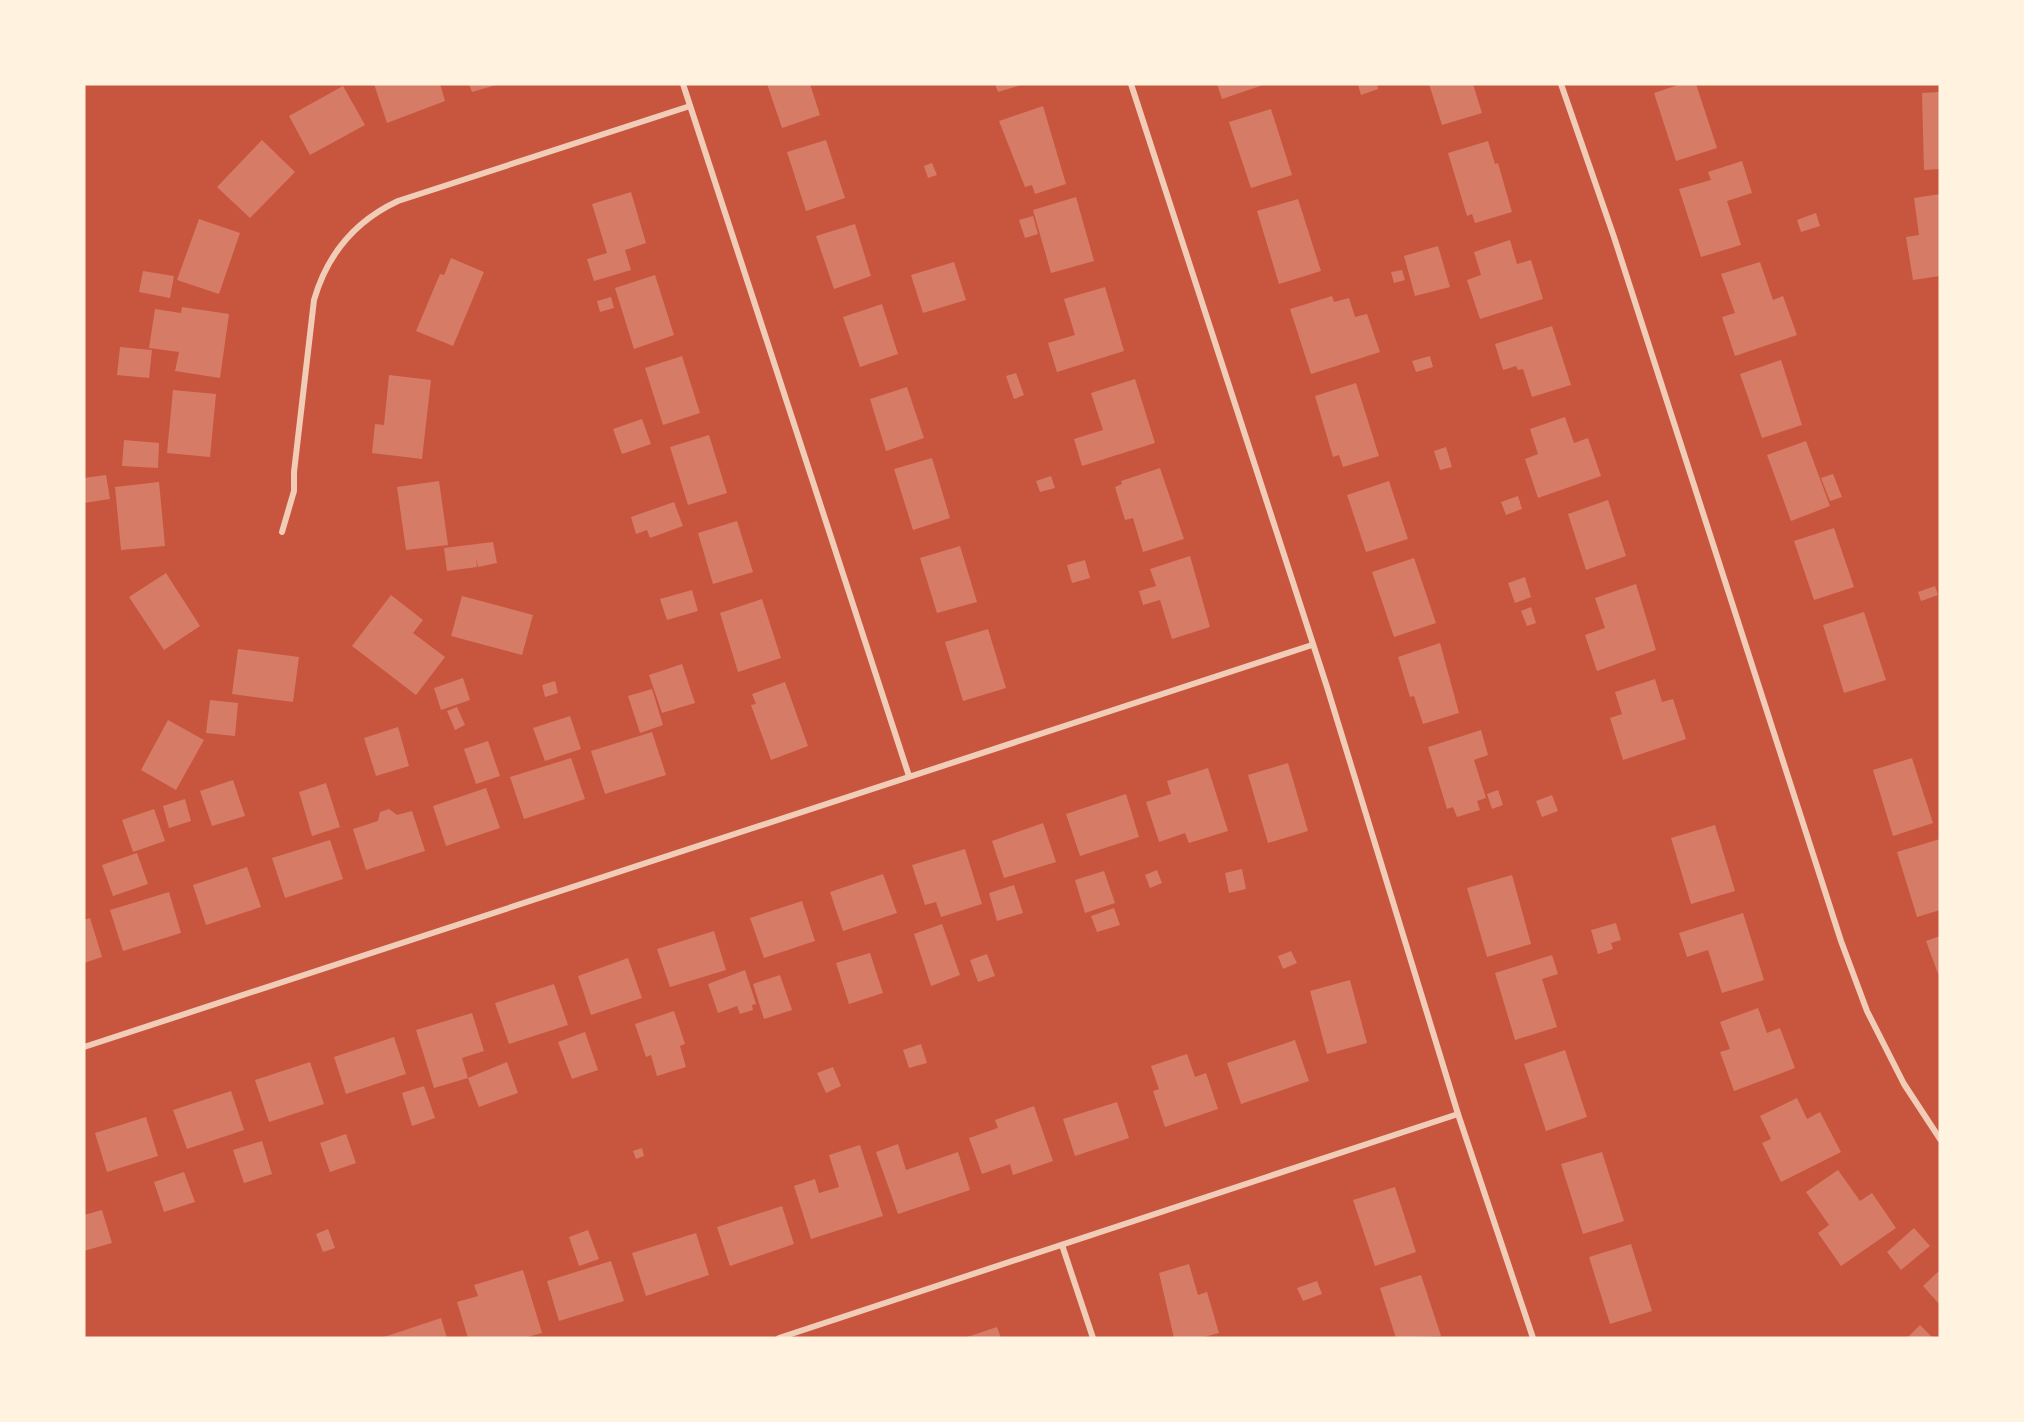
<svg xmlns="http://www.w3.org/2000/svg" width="2024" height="1422" viewBox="0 0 2024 1422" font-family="Mulish,sans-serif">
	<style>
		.building { fill: #d67c66 }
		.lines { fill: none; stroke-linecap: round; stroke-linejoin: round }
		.minor { stroke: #f1ccb7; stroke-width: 6 }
	</style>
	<rect width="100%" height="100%" fill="#c8553d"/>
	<!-- building -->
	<g class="building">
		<path d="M374,84h66l5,17 -58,22z"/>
		<path d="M469,84h27v1l-24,7z"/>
		<path d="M767,84h43l10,31 -38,13z"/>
		<path d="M995,84h26v1l-23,7z"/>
		<path d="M1217,84h49l-44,15z"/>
		<path d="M1362,84h15l1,5 -17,6 -3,-10z"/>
		<path d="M1429,84h44l9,29 -40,12z"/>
		<path d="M1681,84h15l21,64 -41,13 -22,-68z"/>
		<path d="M343,86l22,39 -55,30 -21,-39z"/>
		<path d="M1940,92v77l-16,1 -2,-77z"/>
		<path d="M1043,106l23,78 -31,10 -3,-9 -7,2 -26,-66z"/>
		<path d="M1271,109l21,66 -41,13 -22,-66z"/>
		<path d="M262,140l33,32 -45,46 -33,-31z"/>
		<path d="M826,140l19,58 -39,13 -19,-59z"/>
		<path d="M1488,141l7,23 3,-1 14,49 -37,11 -3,-9 -5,2 -19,-63z"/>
		<path d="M1742,161l10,32 -25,8 14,44 -40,12 -22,-68 32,-9 -3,-8z"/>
		<path d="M932,163l5,12 -9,3 -4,-12z"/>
		<path d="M631,192l15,51 -21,7 6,20 -37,11 -7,-22 20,-6 -15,-49z"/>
		<path d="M1940,194v82l-27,4 -7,-43 13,-2 -5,-37z"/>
		<path d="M1076,197l18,64 -43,12 -18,-63z"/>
		<path d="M1298,199l23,72 -42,13 -22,-73z"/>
		<path d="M1816,213l4,13 -19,6 -4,-12z"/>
		<path d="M1033,216l5,18 -13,4 -6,-18z"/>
		<path d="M199,219l41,14 -21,61 -42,-14z"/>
		<path d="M855,224l16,52 -37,13 -18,-53z"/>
		<path d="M1510,240l7,24 14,-4 12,39 -63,20 -13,-39 14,-5 -7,-23z"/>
		<path d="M1438,246l12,41 -35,9 -11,-40z"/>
		<path d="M451,258l33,14 -31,74 -37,-15 24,-57 4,1z"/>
		<path d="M954,262l12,38 -43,13 -12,-38z"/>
		<path d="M1760,262l13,38 10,-4 14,39 -62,21 -13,-39 13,-4 -14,-39z"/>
		<path d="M1402,270l3,10 -11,3 -3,-11z"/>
		<path d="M143,271l31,5 -4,22 -31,-6z"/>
		<path d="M655,275l19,60 -40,14 -19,-61z"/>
		<path d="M1105,287l19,64 -67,21 -9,-29 27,-8 -11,-36z"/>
		<path d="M1332,296l2,6 15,-4 6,19 12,-3 13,38 -69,22 -21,-65z"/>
		<path d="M611,297l3,11 -14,4 -3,-11z"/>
		<path d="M882,304l16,50 -38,13 -17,-50z"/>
		<path d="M182,307l47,7 -9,64 -45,-7 4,-19 -30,-4 6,-39 26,4z"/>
		<path d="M1552,326l19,59 -39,12 -9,-28 -5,1 -2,-4 -13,4 -8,-26z"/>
		<path d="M120,347l32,3 -3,28 -32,-3z"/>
		<path d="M682,356l18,57 -37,12 -18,-57z"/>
		<path d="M1430,356l3,11 -17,5 -4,-11z"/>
		<path d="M1781,360l21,65 -40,13 -22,-64z"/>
		<path d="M1016,373l8,22 -10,4 -8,-23z"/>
		<path d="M389,375l42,5 -9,79 -50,-6 3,-29 9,1z"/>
		<path d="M1135,379l20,64 -73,23 -8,-27 29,-9 -12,-37z"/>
		<path d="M1356,383l23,73 -36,11 -4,-12 -6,2 -18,-61z"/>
		<path d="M907,387l17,51 -38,13 -16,-52z"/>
		<path d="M173,390l43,4 -6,63 -43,-4z"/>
		<path d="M1565,417l9,26 14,-5 13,38 -63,22 -13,-39 13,-5 -8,-25z"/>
		<path d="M642,419l9,25 -29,10 -9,-25z"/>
		<path d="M709,435l18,58 -39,12 -18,-58z"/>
		<path d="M124,440l35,3 -1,25 -36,-2z"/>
		<path d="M1806,441l24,65 -39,15 -24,-66z"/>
		<path d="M1446,447l6,20 -12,3 -6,-19z"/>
		<path d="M932,458l18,60 -37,12 -19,-61z"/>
		<path d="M1160,468l24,71 -41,13 -10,-34 -8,2 -10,-33 7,-3 -1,-3z"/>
		<path d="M1833,474l9,23 -12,4 -9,-23z"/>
		<path d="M106,475l4,24 -26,4v-25z"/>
		<path d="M1051,476l4,12 -15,4 -4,-11z"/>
		<path d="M439,481l9,64 -42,5 -9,-63z"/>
		<path d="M1389,481l19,58 -42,13 -19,-57z"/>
		<path d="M159,482l6,64 -44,4 -6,-63z"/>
		<path d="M1518,496l4,13 -16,6 -5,-13z"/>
		<path d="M1608,500l18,56 -40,14 -18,-56z"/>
		<path d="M674,502l9,24 -33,12 -3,-8 -11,4 -5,-17z"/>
		<path d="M737,521l16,51 -40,12 -15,-51z"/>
		<path d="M1834,528l20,59 -40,13 -20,-59z"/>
		<path d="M493,542l4,21 -19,4 -2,-9 1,9 -30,4 -3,-23z"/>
		<path d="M960,546l17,56 -40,11 -17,-55z"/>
		<path d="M1190,556l20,71 -38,12 -12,-39 -17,5 -4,-14 17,-5 -6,-17z"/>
		<path d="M1414,558l22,65 -42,14 -22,-65z"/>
		<path d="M1085,560l5,18 -18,5 -5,-18z"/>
		<path d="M166,573l34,53 -36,24 -35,-53z"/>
		<path d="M1525,577l6,20 -16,6 -7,-20z"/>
		<path d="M1636,584l20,66 -59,21 -12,-36 20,-7 -10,-30z"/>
		<path d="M1935,586l3,9 -17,6 -3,-9z"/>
		<path d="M692,590l6,21 -31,9 -7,-21z"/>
		<path d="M391,595l32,25 -10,13 32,24 -29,38 -64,-49z"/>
		<path d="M462,596l71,19 -11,40 -71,-19z"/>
		<path d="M762,599l19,59 -43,14 -18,-59z"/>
		<path d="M1531,607l5,16 -9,3 -6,-15z"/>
		<path d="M1864,612l22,68 -42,13 -21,-68z"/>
		<path d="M988,629l18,59 -43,13 -18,-59z"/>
		<path d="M1440,643l19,70 -36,11 -9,-28 -4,1 -12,-40z"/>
		<path d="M238,649l61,8 -6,45 -61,-8z"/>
		<path d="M682,664l13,39 -33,10 -13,-38z"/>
		<path d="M463,678l7,22 -29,10 -7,-22z"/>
		<path d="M1655,679l7,23 11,-3 13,40 -63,21 -13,-42 12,-4 -7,-22z"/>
		<path d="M555,681l3,12 -13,4 -3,-12z"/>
		<path d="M785,682l23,64 -37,14 -20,-55 5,-1 -4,-10z"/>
		<path d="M652,689l11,36 -23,8 -12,-37z"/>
		<path d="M210,700l28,3 -3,33 -29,-3z"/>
		<path d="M457,707l8,18 -10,5 -8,-19z"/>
		<path d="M570,716l11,33 -36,12 -12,-33z"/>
		<path d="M168,720l36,20 -28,50 -35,-20z"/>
		<path d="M398,727l11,39 -33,10 -12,-38z"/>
		<path d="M1481,730l7,25 -14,5 12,38 -9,3 3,9 -23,7 -4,-10 -6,2 -19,-62z"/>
		<path d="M652,732l14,43 -61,19 -14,-43z"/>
		<path d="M488,741l12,35 -24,8 -12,-35z"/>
		<path d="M571,758l14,41 -61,20 -14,-42z"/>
		<path d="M1912,758l21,65 -40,13 -20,-66z"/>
		<path d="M1288,763l20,68 -40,12 -20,-68z"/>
		<path d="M1208,768l20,63 -39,12 -4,-10 -26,9 -13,-40 25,-8 -4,-13z"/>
		<path d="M233,780l12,36 -33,10 -12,-35z"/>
		<path d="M326,783l14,44 -28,9 -13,-44z"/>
		<path d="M486,788l14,40 -54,18 -13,-40z"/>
		<path d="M1498,790l5,15 -11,4 -5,-15z"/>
		<path d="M1126,794l13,43 -59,19 -14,-42z"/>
		<path d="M1552,795l6,16 -16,6 -6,-16z"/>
		<path d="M185,799l6,22 -22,7 -6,-22z"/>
		<path d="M154,809l11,32 -32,11 -11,-32z"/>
		<path d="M389,809l8,6 15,-4 13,40 -59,19 -13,-41 25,-8 2,-9z"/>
		<path d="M1043,823l13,39 -52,16 -12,-37z"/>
		<path d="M1715,825l20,66 -44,13 -20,-66z"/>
		<path d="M1940,839v71l-23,7 -20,-65z"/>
		<path d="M330,840l13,39 -58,19 -13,-40z"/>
		<path d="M965,849l17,55 -41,13 -5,-15 -11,3 -13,-40z"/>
		<path d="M137,853l11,31 -35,12 -11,-31z"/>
		<path d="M247,867l14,40 -55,18 -13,-40z"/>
		<path d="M1242,869l4,20 -17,4 -4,-20z"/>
		<path d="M1157,870l5,13 -12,5 -5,-13z"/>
		<path d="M1104,871l11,32 -30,10 -10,-33z"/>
		<path d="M883,874l14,39 -54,18 -13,-39z"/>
		<path d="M1512,875l19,69 -44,13 -20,-69z"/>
		<path d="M1014,885l9,28 -26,8 -8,-28z"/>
		<path d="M169,892l12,41 -58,18 -13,-41z"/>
		<path d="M802,901l13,40 -51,17 -14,-40z"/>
		<path d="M1114,908l6,17 -23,7 -6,-16z"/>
		<path d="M1743,913l21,67 -42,13 -14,-43 -21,7 -8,-24z"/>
		<path d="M90,918l12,39 -18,6v-43z"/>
		<path d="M1616,923l5,17 -10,3 2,6 -15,5 -7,-24z"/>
		<path d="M942,924l18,51 -29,11 -17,-52z"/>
		<path d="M714,931l12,39 -56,17 -13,-38z"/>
		<path d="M1940,936v43l-14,-38z"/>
		<path d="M1291,951l6,12 -14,6 -5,-13z"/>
		<path d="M870,953l13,40 -34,11 -13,-41z"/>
		<path d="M987,954l8,22 -17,6 -8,-22z"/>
		<path d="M1552,955l6,19 -16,5 15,48 -42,13 -20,-67z"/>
		<path d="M628,958l14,40 -51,17 -13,-39z"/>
		<path d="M745,970l11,34 -4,1 1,5 -13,4 -3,-8 -19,7 -10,-29z"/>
		<path d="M780,975l12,35 -28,9 -11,-35z"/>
		<path d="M1350,980l17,63 -40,11 -17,-63z"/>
		<path d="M554,984l14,41 -59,19 -14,-41z"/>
		<path d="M1758,1008l9,25 13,-5 15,40 -61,23 -14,-39 10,-3 -10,-27z"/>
		<path d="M674,1011l11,33 -5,2 6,21 -29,9 -6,-21 -5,2 -11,-33z"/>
		<path d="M472,1013l12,38 -22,7 6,20 39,-16 11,31 -39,14 -11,-29 -34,10 -18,-58z"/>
		<path d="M585,1032l13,38 -26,9 -14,-37z"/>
		<path d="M394,1037l12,37 -60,20 -12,-37z"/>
		<path d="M1295,1040l14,41 -68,23 -14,-41z"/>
		<path d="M921,1044l6,19 -18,5 -6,-18z"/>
		<path d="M1565,1050l22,67 -41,14 -22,-67z"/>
		<path d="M1187,1054l8,23 11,-4 12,36 -53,18 -12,-36 6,-2 -8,-23z"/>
		<path d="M310,1062l14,42 -55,18 -14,-42z"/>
		<path d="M833,1067l8,19 -15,7 -9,-20z"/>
		<path d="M424,1086l11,32 -23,8 -10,-33z"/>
		<path d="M231,1091l13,39 -57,19 -14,-39z"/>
		<path d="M1797,1098l10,21 13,-7 21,40 -60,30 -19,-39 9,-4 -11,-23z"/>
		<path d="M1117,1102l12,36 -54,18 -12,-37z"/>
		<path d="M1034,1106l19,55 -40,14 -3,-11 -28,10 -13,-36 29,-10 -3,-8z"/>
		<path d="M146,1117l12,39 -51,16 -12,-39z"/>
		<path d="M346,1134l10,29 -26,9 -10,-29z"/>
		<path d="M262,1141l10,33 -28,9 -11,-33z"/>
		<path d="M898,1144l8,26 52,-18 12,38 -72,24 -22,-62z"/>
		<path d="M860,1145l23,71 -72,23 -17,-53 21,-7 4,14 20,-6 -10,-32z"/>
		<path d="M642,1148l2,8 -8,3 -3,-8z"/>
		<path d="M1602,1152l22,69 -41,13 -22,-70z"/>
		<path d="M1838,1170l22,31 12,-8 24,35 -55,38 -23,-33 11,-8 -23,-33z"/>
		<path d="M184,1172l11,30 -31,10 -10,-30z"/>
		<path d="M1395,1187l21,65 -41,14 -22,-66z"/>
		<path d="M782,1206l12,38 -64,22 -13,-39z"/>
		<path d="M102,1210l10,33 -28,8v-36z"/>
		<path d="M1914,1228l16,18 -29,24 -14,-18z"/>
		<path d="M328,1229l7,19 -12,4 -7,-18z"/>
		<path d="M588,1230l11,29 -20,7 -10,-29z"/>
		<path d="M696,1233l13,42 -63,21 -14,-43z"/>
		<path d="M1631,1244l21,67 -42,13 -21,-67z"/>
		<path d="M611,1261l13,40 -65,20 -12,-40z"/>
		<path d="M1189,1264l9,31 9,-3 12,41 -19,5h-26l-15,-65z"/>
		<path d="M523,1270l19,63 -18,5h-56l-11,-36 21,-6 -4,-11z"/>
		<path d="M1940,1270v35l-17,-19z"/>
		<path d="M1421,1275l20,61 -45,2 -16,-50z"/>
		<path d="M1317,1281l5,13 -19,7 -6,-13z"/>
		<path d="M441,1318l6,20h-66z"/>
		<path d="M1920,1325l13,13h-26z"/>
		<path d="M997,1327l4,11h-37z"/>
	</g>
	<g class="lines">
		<!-- minor -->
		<g class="minor">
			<path d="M683,84l226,692"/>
			<path d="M1131,84l196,603 131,427 75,224"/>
			<path d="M1561,84l53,153 227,704 26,70 37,73 36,55"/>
			<path d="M282,532l12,-41v-19l20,-172c13,-45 41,-79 84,-99l292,-95"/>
			<path d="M84,1047l1228,-402"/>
			<path d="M1062,1245l31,93"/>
			<path d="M779,1338l679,-224"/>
		</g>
	</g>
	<!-- border -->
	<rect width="2024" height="1422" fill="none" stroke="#fff3e0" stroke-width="171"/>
</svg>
